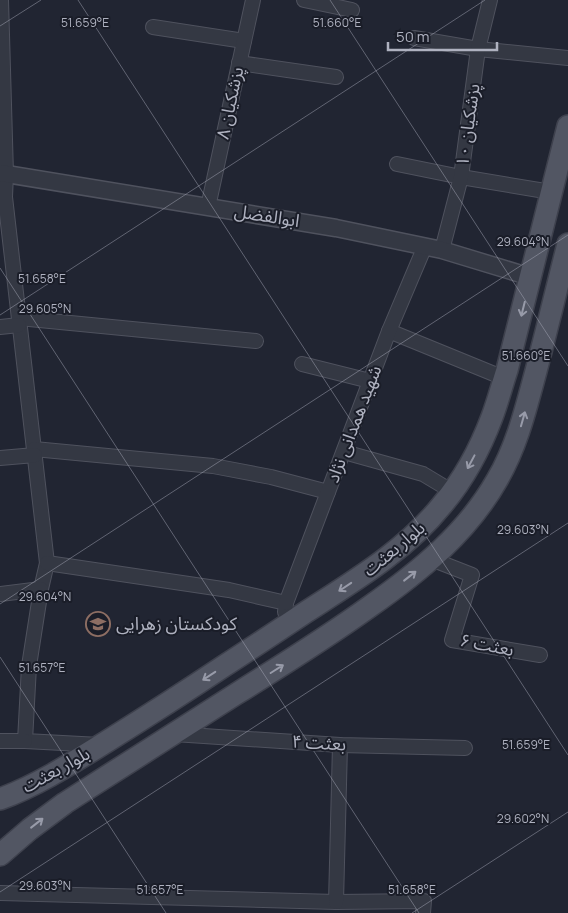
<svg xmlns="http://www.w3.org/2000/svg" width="568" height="913" viewBox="0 0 568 913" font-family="Manrope,'Noto Sans Arabic',sans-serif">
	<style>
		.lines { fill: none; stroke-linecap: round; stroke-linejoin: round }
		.minor-casing { stroke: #4f525e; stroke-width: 16 }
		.tertiary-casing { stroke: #4f525e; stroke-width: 19 }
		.primary-casing { stroke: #3e414d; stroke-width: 24 }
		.minor { stroke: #343843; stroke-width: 14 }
		.tertiary { stroke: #343843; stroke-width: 16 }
		.primary { stroke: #525663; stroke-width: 21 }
		.oneway { stroke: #989ba9 }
		.ticks { fill: none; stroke: #afb2c0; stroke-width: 1; stroke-opacity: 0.45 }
		.labels { text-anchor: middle; stroke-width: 4; stroke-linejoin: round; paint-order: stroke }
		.street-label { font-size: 18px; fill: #afb2c0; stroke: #1a1d28 }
		.poi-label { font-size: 18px; fill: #afb2c0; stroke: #1a1d28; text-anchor: start }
		.ticks-label { font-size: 12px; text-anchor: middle; fill: #afb2c0; stroke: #1a1d28; stroke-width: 4; stroke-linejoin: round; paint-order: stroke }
	</style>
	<rect width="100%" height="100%" fill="#212532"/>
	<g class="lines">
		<defs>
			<g id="minor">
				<path d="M1,0l5,174 -1,23 42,366 -6,26 -12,77 -4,75 75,4"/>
				<path d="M304,0l48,10"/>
				<path d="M153,27l91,14"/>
				<path d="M414,38l64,11 90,9"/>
				<path d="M239,63l97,14"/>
				<path d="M397,164l64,13 90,15"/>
				<path d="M208,207l45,-207"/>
				<path d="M442,250l19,-73 17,-128 12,-49"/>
				<path d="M19,318l237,23"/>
				<path d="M0,327l19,-2"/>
				<path d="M389,331l115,47"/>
				<path d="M302,364l68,17"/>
				<path d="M34,449l179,17 58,11 57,15"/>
				<path d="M344,452l79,22 30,18"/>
				<path d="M0,458l35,-3"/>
				<path d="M431,559l41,16 -20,65 88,15"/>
				<path d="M47,563l182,27 57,13 -1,9"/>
				<path d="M0,594l41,-5"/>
				<path d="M286,603l103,-272 36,-85"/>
				<path d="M174,734l166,11 125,3"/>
				<path d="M0,741h25"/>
				<path d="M0,893l336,9 88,-1 -1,12"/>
				<path d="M336,902l4,-157"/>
			</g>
			<path id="tertiary" d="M0,173l336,55 106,22 89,27"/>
			<g id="primary">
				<path d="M0,799c38,-14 72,-36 106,-57 40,-25 79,-50 118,-76 28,-18 55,-36 82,-54 48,-31 100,-62 136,-107 22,-26 38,-56 50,-88 6,-16 10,-32 15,-47l61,-244"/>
				<path d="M0,855l30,-26 35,-26c57,-36 114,-73 171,-109 45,-28 90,-56 133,-87 50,-35 98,-74 128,-127 20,-34 29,-72 39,-109 11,-42 21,-84 32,-127"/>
			</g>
		</defs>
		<!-- minor casing -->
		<use href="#minor" class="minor-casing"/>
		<!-- tertiary casing -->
		<use href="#tertiary" class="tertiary-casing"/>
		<!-- primary casing -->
		<use href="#primary" class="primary-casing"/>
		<!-- minor -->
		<use href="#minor" class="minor"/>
		<!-- tertiary -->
		<use href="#tertiary" class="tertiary"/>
		<!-- primary -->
		<use href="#primary" class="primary"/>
	</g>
	<!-- one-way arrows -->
	<defs><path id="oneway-shaft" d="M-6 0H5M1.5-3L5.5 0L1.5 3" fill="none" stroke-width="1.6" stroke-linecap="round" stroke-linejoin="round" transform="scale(1.25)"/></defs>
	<g class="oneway">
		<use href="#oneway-shaft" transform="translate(523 309) rotate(104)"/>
		<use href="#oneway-shaft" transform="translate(523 419) rotate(-74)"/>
		<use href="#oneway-shaft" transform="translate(471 462) rotate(118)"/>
		<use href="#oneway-shaft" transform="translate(410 576) rotate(-38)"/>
		<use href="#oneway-shaft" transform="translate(345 587) rotate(146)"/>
		<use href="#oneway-shaft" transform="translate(277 669) rotate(-32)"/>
		<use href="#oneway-shaft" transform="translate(209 676) rotate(147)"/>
		<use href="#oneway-shaft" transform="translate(37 823) rotate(-38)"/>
	</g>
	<!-- ticks -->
	<path class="ticks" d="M78,0l490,755M330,0l238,366M0,26l41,-26M0,268l419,645M0,315l485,-315M0,604l568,-369M0,657l166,256M0,892l568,-369M412,913l156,-101"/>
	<!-- icons -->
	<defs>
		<symbol id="school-ring" viewBox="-11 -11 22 22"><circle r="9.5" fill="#1a1d28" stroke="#8d6e63" stroke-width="1.5"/><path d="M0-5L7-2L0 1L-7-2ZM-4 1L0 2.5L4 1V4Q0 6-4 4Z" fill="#8d6e63"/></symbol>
	</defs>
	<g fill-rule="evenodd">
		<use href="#school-ring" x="84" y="610" width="28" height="28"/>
	</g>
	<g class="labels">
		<!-- street labels -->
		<g class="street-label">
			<text transform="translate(230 103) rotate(-78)" y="6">پزشکیان ۸</text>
			<text transform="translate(468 125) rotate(-82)" y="6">پزشکیان ۱۰</text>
			<text transform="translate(267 216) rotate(9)" y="6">ابوالفضل</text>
			<text transform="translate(354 424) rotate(-69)" y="6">شهید همدانی نژاد</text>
			<text transform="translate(394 549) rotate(-40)" y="6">بلوار بعثت</text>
			<text transform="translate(487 645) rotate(11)" y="6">بعثت ۶</text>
			<text transform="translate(319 743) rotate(3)" y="6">بعثت ۴</text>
			<text transform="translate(56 770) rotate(-29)" y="6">بلوار بعثت</text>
		</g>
		<!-- poi labels -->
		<g class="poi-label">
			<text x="116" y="630">کودکستان زهرایی</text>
		</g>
	</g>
	<g class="ticks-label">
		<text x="85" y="27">51.659°E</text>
		<text x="337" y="27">51.660°E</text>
		<text x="523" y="246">29.604°N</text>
		<text x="42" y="283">51.658°E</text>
		<text x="45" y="313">29.605°N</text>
		<text x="526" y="360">51.660°E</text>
		<text x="523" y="534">29.603°N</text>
		<text x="45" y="601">29.604°N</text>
		<text x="42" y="672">51.657°E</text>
		<text x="526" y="749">51.659°E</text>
		<text x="523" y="823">29.602°N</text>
		<text x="45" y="890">29.603°N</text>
		<text x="160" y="894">51.657°E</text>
		<text x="412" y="894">51.658°E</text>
	</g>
	<!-- scale -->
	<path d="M388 42v8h109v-8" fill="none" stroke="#afb2c0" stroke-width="2.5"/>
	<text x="396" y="42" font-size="15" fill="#afb2c0" stroke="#1a1d28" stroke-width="4" paint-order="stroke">50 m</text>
</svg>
